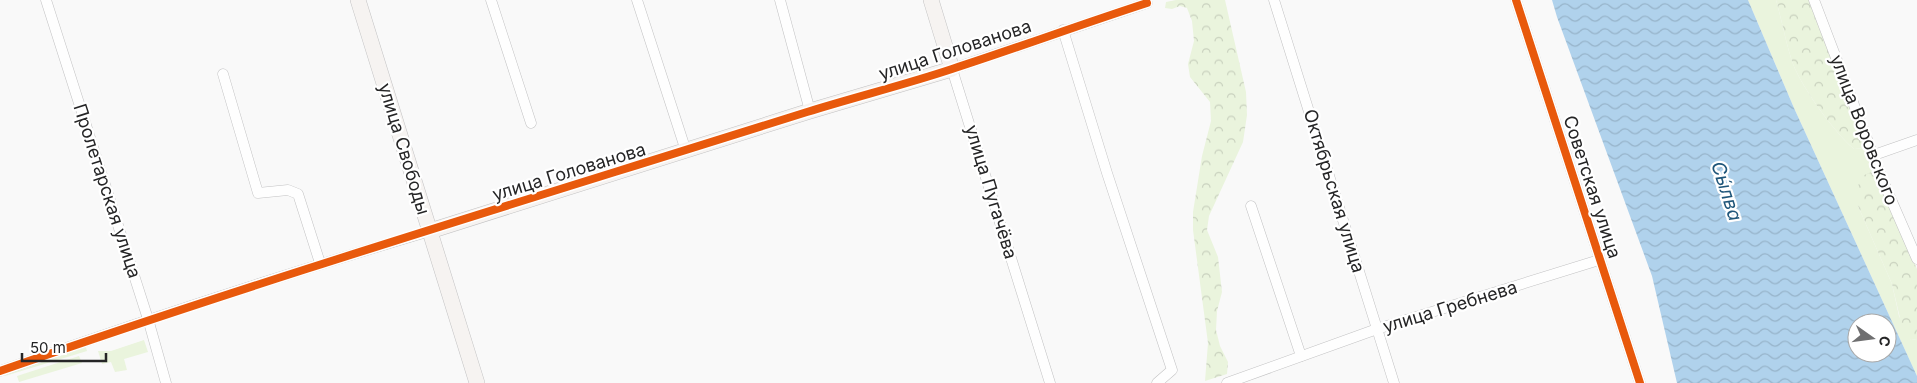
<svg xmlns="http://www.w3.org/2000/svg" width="1917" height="383" viewBox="0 0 1917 383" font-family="Inter,sans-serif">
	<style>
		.green { fill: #eaf4dd }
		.forest { fill: url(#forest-crowns) }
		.water { fill: url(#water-waves); fill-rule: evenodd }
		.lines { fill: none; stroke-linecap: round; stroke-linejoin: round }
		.street-casing { stroke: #c2c2c3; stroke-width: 11 }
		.secondary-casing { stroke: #c2c2c3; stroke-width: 16 }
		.street { stroke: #fefefe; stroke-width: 10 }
		.secondary { stroke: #f6f3f1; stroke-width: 15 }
		.cycleway-casing { stroke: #fff; stroke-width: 11 }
		.cycleway { stroke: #e8590c; stroke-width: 8 }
		.labels { text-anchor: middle; stroke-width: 4.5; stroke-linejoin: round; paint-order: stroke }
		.street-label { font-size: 18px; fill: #252526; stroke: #fff }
		.water-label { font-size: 19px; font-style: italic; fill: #1f567a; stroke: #fff }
	</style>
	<defs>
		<pattern id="forest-crowns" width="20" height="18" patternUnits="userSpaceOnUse" patternTransform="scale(1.25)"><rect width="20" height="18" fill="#eaf4dd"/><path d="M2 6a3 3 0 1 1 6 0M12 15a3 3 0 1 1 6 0" fill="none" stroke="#c9d1be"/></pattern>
		<pattern id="water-waves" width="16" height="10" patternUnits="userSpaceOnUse" patternTransform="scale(1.25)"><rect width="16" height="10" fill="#b0d2ec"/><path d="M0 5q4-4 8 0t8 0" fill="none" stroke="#97b4ca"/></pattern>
	</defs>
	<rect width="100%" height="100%" fill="#f9f9f9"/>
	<!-- green -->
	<g class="green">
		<path d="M1748,0h28c6,21 10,44 17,64 10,25 41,68 61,85l15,-1 5,23 -16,35 34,78 7,32 12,24 6,-1v37l-123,-268z"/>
		<path d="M144,340l4,12 -24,7 3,11 -12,2 -4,-10 -9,2 -4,-13h13z"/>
		<path d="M85,344l2,7 -82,25 -1,-5z"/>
		<path d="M79,356l3,7 -63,19 -2,-6z"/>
	</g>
	<!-- forest -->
	<g class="forest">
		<path d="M1176,0h49l21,92 1,23 -4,27 -34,74 -2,14 11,27 4,35 -5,19 -1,19 4,16 8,16 -1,12 -22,7 3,-38 -15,-113v-18l9,-56 9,-35 -1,-19 -20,-25 -2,-13 6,-23 -2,-20 -5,-13 -7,-2 -8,3 -7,-1 1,-6z"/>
		<path d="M1776,0h38l55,148 -15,1c-20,-17 -51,-60 -61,-85 -7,-20 -11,-43 -17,-64z"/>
		<path d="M1874,171l43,98v70l-6,1 -8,-9 -11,-47 -34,-78 -2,-15 6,-15z"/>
	</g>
	<!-- water -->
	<path class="water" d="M1552,0h196l46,108 123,268v7h-240l-25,-107 -95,-259zM1857,323h30v30h-30z"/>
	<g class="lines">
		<defs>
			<g id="street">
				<path d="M46,0l102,319 18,64"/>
				<path d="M491,0l40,123"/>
				<path d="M637,0l49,151"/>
				<path d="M780,0l30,111"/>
				<path d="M1274,0l120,383"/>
				<path d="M1516,0l124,383"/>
				<path d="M1814,0l69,181 34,78"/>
				<path d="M1063,30l44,143 65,197 -15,13"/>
				<path d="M223,74l35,119 30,-3 10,4 22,69"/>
				<path d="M1874,155l43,-15"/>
				<path d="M1251,206l50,150"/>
				<path d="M0,371c142,-50 285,-97 430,-140"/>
				<path d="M1050,383l-98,-314 195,-66"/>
				<path d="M1227,383l150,-54 222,-69"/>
			</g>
			<g id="secondary">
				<path d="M358,0l119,383"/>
				<path d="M430,231l380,-120 142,-42 -21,-69"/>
			</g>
		</defs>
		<!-- street casing -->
		<use href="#street" class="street-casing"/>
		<!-- secondary casing -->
		<use href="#secondary" class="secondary-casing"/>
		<!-- street -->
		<use href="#street" class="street"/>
		<!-- secondary -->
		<use href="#secondary" class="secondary"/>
		<defs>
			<g id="cycleway">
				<path d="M1516,0l124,383"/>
				<path d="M0,371c267,-93 537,-174 807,-259 48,-15 97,-27 145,-43 65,-21 130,-45 195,-66"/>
			</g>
		</defs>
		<!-- cycleway casing -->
		<use href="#cycleway" class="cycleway-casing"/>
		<!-- cycleway -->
		<use href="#cycleway" class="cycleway"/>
	</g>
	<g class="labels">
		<!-- street labels -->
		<g class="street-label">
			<text transform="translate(955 50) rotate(-18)" y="6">улица Голованова</text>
			<text transform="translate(1864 130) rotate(69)" y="6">улица Воровского</text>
			<text transform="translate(404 149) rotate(73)" y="6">улица Свободы</text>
			<text transform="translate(569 172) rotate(-17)" y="6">улица Голованова</text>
			<text transform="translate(1592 187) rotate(72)" y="6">Советская улица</text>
			<text transform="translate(107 191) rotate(72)" y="6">Пролетарская улица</text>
			<text transform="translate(1334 191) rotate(73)" y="6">Октябрьская улица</text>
			<text transform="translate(991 192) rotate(73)" y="6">улица Пугачёва</text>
			<text transform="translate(1450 307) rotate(-17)" y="6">улица Гребнева</text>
		</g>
		<!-- water labels -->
		<g class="water-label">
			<text transform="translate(1727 191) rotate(72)" y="7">Сы́лва</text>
		</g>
	</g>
	<!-- north arrow -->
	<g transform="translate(1872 338) rotate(104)"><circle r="24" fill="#ffffff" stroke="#a8a8a8"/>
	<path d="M0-4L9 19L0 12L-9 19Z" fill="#6f6f70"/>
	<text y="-8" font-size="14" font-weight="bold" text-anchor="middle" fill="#252526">С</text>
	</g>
	<!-- scale -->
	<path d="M22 353v8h84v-8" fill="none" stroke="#252526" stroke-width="2.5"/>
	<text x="30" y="353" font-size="15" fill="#252526" stroke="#ffffff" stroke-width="4" paint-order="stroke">50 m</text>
</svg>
